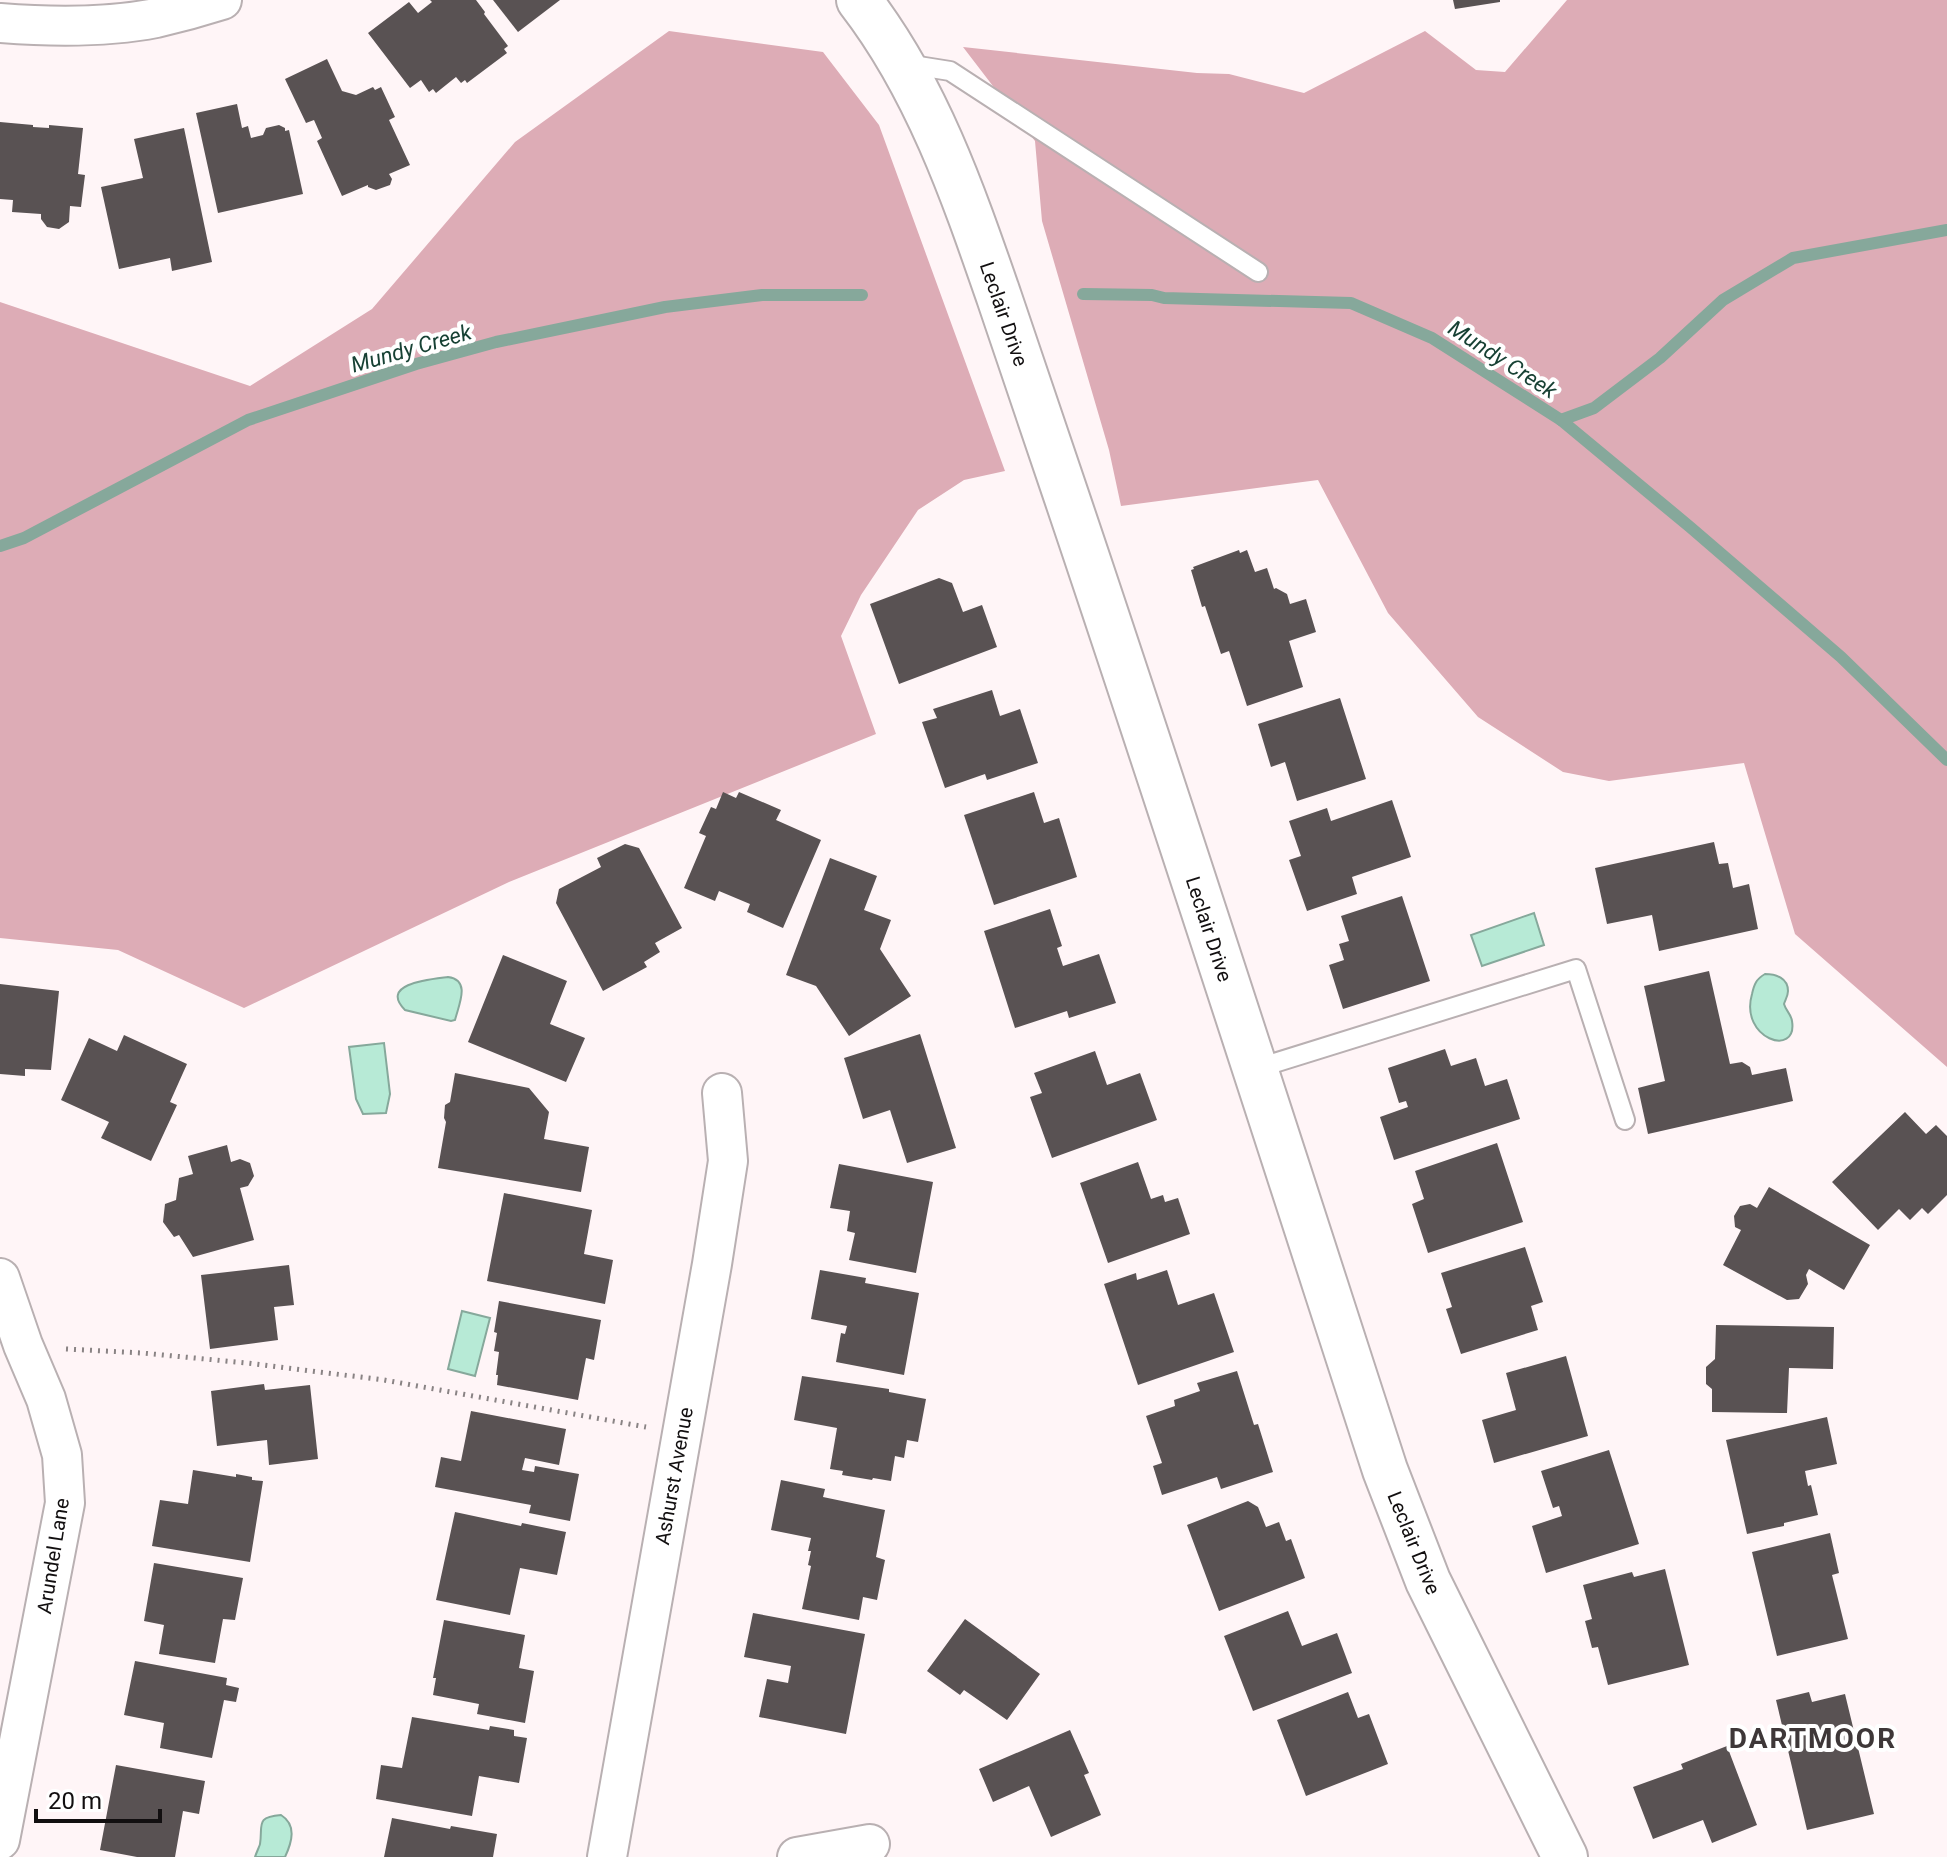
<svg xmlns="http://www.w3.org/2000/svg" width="1947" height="1857" viewBox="0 0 1947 1857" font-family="Roboto,sans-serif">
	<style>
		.forest { fill: #ddacb6 }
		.water { fill: #b7ead6; stroke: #86a89b; stroke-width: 2 }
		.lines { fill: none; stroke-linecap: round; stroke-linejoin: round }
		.stream { stroke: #86a89b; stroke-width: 12 }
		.building { fill: #595253 }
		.service-casing { stroke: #b9b0b2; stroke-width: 22 }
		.minor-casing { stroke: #b9b0b2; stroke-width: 42 }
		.tertiary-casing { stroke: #b9b0b2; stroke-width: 48 }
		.path { stroke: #898384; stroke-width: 5; stroke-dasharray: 2 6; stroke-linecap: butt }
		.service { stroke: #fff; stroke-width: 18 }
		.minor { stroke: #fff; stroke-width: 38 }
		.tertiary { stroke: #fff; stroke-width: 44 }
		.labels { text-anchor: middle; stroke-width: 8; stroke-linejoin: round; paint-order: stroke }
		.street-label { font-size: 20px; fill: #120f10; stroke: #fff }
		.water-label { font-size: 22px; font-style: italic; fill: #174134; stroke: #fff }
		.district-label { font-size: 28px; font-weight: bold; letter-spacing: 2px; fill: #3e3738; stroke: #fff }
	</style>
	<rect width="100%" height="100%" fill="#fff5f7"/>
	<!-- forest -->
	<g class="forest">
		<path d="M1567,0h380v1067l-152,-133 -51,-171 -135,18 -46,-9 -85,-55 -90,-104 -70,-133 -197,26 -12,-56 -67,-229 -7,-80 -72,-94 234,26 32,1 75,19 121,-62 51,39 29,2z"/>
		<path d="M669,31l154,21 56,73 126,346 -41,9 -46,30 -57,85 -20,41 35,98 -367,148 -265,126 -126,-58 -118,-12v-636l250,84 122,-77 143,-167z"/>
	</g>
	<!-- water -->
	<g class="water">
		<path d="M1534,913l10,32 -62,21 -11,-31z"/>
		<path d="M1765,974c11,0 23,4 23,17 0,5 -3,9 -4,13 2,7 7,10 8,17 6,37 -53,18 -40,-27 2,-9 4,-15 13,-20z"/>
		<path d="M448,977c23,3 11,27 7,43l-4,1 -46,-11c-27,-27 28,-31 43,-33z"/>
		<path d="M384,1043l6,51 -4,19 -23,1 -7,-15 -7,-52z"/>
		<path d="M462,1311l28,7 -15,58 -27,-7z"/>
		<path d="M281,1815c16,10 11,27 4,42h-30c0,-1 5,-12 5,-13 3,-19 -5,-27 21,-29z"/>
	</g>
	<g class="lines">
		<!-- stream -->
		<g class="stream">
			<path d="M1083,294l69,1 12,3 187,5 81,35 129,82 129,107 151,130 106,103"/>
			<path d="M1561,420l33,-12 66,-50 63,-58 70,-42 154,-28"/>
			<path d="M0,546l24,-8 224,-118 168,-56 80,-22 169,-35 97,-12h100"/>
		</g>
	</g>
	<!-- building -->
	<g class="building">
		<path d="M430,0h46l9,12 -1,2 24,32 -4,3 3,4 -40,30 -2,-3 -4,3 -5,-6 -20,16 -3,-4 -4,3 -8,-12 -11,8 -42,-55 41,-31 9,11 14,-11z"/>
		<path d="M493,0h67l-42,32z"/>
		<path d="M1453,0h47v2l-45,7z"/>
		<path d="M327,59l15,32 14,4 17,-8 2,3 6,-3 14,30 -6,3 21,45 -21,9 3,5 -2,6 -14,5 -8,-3v-2l-26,11 -25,-55 5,-3 -8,-18 -8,3 -21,-44z"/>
		<path d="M237,104l5,24 6,-2 3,12 12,-3 3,-7 13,-3 6,3v3l4,-1 14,64 -85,19 -22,-100z"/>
		<path d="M0,122l33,3v2l16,1v-3l34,3 -5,46 7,1 -4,32 -11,-1 -1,16 -10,7 -12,-2 -6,-8v-5l-29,-2 1,-12 -13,-1z"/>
		<path d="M184,128l28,134 -40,9 -2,-13 -51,11 -18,-82 42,-9 -9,-39z"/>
		<path d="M1239,550l1,3 7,-3 8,22 12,-4 7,21 2,-1 11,6 3,10 16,-5 10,33 -27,9 14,46 -56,19 -18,-55 -8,3 -16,-48 -3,1 -11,-37 3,-1 -1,-2z"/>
		<path d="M939,578l13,5 11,29 19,-7 15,42 -98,37 -29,-80z"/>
		<path d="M992,690l8,26 20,-7 18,54 -51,17 -2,-6 -40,14 -23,-66 15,-4 -4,-9z"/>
		<path d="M1340,698l26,81 -69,22 -12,-39 -14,5 -13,-43z"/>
		<path d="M723,792l13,6 3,-6 42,18 -5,10 45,20 -38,88 -36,-16 3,-8 -31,-13 -4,10 -31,-13 22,-52 -7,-3 12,-26 5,2z"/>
		<path d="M1034,792l10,31 15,-5 18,59 -83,28 -30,-90z"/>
		<path d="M1392,800l19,57 -59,20 5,17 -50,17 -18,-51 12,-4 -12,-35 38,-13 4,13z"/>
		<path d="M1714,842l5,22 9,-1 5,25 16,-4 9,45 -99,22 -7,-36 -45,9 -12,-56z"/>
		<path d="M625,844l14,4 43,80 -27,15 5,9 -16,10 3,5 -44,24 -47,-88 3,-14 42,-22 -4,-9z"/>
		<path d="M830,858l47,18 -13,34 27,10 -11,29 31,47 -62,40 -33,-50 -30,-11z"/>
		<path d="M1402,896l28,85 -87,28 -14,-44 15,-5 -5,-16 10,-3 -8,-25z"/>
		<path d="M1050,909l12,37 -5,2 6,18 36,-12 17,49 -47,15 -2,-7 -52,17 -31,-97z"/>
		<path d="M503,955l64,26 -17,43 35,14 -19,44 -98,-40z"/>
		<path d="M1709,971l21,93 12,-2 8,5 2,8 34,-7 7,33 -145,33 -10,-46 27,-7 -21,-95z"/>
		<path d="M0,984l59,7 -8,79 -26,-1v7l-25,-2z"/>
		<path d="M920,1034l36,114 -49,15 -17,-53 -27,9 -19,-61z"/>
		<path d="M124,1035l63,29 -17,38 7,3 -26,56 -50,-23 8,-16 -48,-22 28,-62 28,13z"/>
		<path d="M1445,1049l6,17 25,-8 9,28 22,-7 13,40 -126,41 -14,-43 28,-10 -2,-6 -7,2 -11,-35z"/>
		<path d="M1095,1051l12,34 33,-12 17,47 -105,38 -22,-61 12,-4 -8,-20z"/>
		<path d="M455,1073l74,15 20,24 -5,27 45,8 -8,45 -143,-24 8,-46 -2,-4 1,-13 5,-3z"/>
		<path d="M1905,1112l21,22 10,-9 11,11v59l-19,19 -6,-6 -12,12 -11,-11 -21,21 -46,-48z"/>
		<path d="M1497,1143l26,79 -95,31 -16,-49 12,-5 -9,-28z"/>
		<path d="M227,1145l4,17 9,-3 10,4 4,13 -6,10 -8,2 14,52 -61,17 -14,-22 -5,2 -11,-15 2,-18 11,-4 3,-22 14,-4 -5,-18z"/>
		<path d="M1138,1162l13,37 12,-4 2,7 13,-4 12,36 -82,29 -28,-80z"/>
		<path d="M839,1164l94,18 -17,91 -67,-13 6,-27 -8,-2 3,-20 -20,-3z"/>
		<path d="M1769,1187l101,58 -26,45 -35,-21 -3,6 2,9 -9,15 -12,1 -64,-35 18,-35 -6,-3 -1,-11 6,-10 10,-2 7,4z"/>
		<path d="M504,1193l88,17 -8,44 29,6 -8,44 -118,-23z"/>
		<path d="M1525,1247l18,55 -12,4 7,24 -77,24 -15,-45 6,-2 -11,-34z"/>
		<path d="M289,1265l5,40 -20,2 4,33 -68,9 -9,-74z"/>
		<path d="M820,1270l46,8 -1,5 54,10 -15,82 -68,-13 5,-29 4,1 2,-8 -36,-7z"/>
		<path d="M1167,1270l11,35 36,-12 20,59 -96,33 -34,-101 32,-11 1,7z"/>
		<path d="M499,1301l102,19 -7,40 -8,-2 -8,42 -81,-15 1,-10h-2l3,-23 -5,-1 3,-18 -3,-1z"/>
		<path d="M1716,1325l118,2 -1,42 -44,-1 -2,45 -75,-1v-23l-6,-5v-17l9,-8z"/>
		<path d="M1566,1356l22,80 -94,27 -12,-43 34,-10 -10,-37z"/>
		<path d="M1237,1371l17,54 4,-1 15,48 -52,17 -4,-12 -55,18 -9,-29 9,-3 -16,-47 29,-10 -1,-6 26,-9 -3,-8z"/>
		<path d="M802,1376l87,13v3l37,7 -8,43 -11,-2 -3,18 -9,-2 -4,25 -18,-3 -1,2 -30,-5 1,-4 -13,-2 7,-41 -43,-8z"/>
		<path d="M264,1384l1,6 45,-5 8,74 -49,6 -2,-25 -50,6 -6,-55z"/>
		<path d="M471,1411l95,18 -7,36 -34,-7 -3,12 12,2 1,-6 44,8 -9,47 -41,-8 2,-8 -96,-18 6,-30 20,4z"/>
		<path d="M1827,1417l10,47 -32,7 3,15 3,-1 7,30 -34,8v3l-37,8 -21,-94z"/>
		<path d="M1609,1450l30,94 -93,29 -14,-47 30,-10 -3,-10 -6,2 -12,-37z"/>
		<path d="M193,1470l43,7v-3l16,3v3l11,1 -13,81 -98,-16 8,-46 28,4z"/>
		<path d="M781,1480l44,9 -2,8 62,13 -9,47 9,3 -8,40 -14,-3 -4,23 -57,-11 9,-43 -3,-1 3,-14h-3l3,-13 -40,-8z"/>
		<path d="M1248,1501l10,6 8,20 13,-5 7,19 5,-2 14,39 -86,33 -32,-86z"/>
		<path d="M455,1512l66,14 1,-3 44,9 -9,43 -37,-7 -10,47 -74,-15z"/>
		<path d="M1830,1533l9,40 -7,2 16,64 -71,17 -25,-104z"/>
		<path d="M154,1563l89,15 -8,42 -12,-1 -8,44 -56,-9 5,-29 -20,-4z"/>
		<path d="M1665,1569l24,96 -81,20 -10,-38 -6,1 -7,-27 7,-2 -9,-34 49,-13 2,5z"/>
		<path d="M1288,1611l14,35 35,-13 15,40 -99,38 -29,-75z"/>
		<path d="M753,1613l112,21 -19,100 -87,-17 8,-38 21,4 3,-17 -47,-9z"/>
		<path d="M965,1619l75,55 -33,46 -43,-30 -4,5 -33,-24z"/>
		<path d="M444,1620l81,15 -6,33 15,3 -9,52 -48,-9 2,-10 -46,-9 3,-17h-3z"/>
		<path d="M135,1661l92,17 -1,7 13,3 -3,14 -12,-2 -12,58 -52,-10 4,-25 -40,-8z"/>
		<path d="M1348,1692l10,26 11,-4 19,50 -82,32 -29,-76z"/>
		<path d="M1809,1692l3,10 33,-8 29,120 -67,16 -31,-130z"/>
		<path d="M412,1717l77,13 1,-4 24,4v6l13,2 -8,45 -40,-7 -7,40 -96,-17 5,-34 21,3z"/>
		<path d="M1070,1730l19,43 -5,2 17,40 -50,22 -22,-51 -36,16 -14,-33z"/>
		<path d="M1727,1746l30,79 -45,18 -9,-23 -50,19 -20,-52 50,-18 -2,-5z"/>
		<path d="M116,1765l89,16 -6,33 -16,-3 -8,46h-38l-37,-7z"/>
		<path d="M392,1818l58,11 1,-3 46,8 -4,23h-109z"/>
	</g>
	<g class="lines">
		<defs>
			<g id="service">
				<path d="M906,64l44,7 308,201"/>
				<path d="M1255,1069l321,-100 49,151"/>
			</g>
			<g id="minor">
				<path d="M0,23c52,4 105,5 156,-5 22,-5 44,-11 66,-18"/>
				<path d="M0,1278l23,67 23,54 16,56 3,48 -65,337"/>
				<path d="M607,1857l105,-593 16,-103 -6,-68"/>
				<path d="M797,1857l73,-13"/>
			</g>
			<path id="tertiary" d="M859,0c68,88 104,193 140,297 22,67 45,134 68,201 109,323 213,648 318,972l43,111 137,276"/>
		</defs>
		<!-- service casing -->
		<use href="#service" class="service-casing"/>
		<!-- minor casing -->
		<use href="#minor" class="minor-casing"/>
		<!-- tertiary casing -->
		<use href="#tertiary" class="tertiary-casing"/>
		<!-- path -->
		<path class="path" d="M66,1349l76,4 105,10 137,17 262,47"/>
		<!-- service -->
		<use href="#service" class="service"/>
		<!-- minor -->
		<use href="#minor" class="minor"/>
		<!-- tertiary -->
		<use href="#tertiary" class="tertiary"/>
	</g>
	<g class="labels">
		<!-- street labels -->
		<g class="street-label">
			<text transform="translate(1004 314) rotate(71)" y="7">Leclair Drive</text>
			<text transform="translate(1209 929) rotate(72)" y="7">Leclair Drive</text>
			<text transform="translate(674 1476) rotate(-80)" y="7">Ashurst Avenue</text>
			<text transform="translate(1414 1543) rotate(68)" y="7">Leclair Drive</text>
			<text transform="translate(53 1556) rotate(-81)" y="7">Arundel Lane</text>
		</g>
		<!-- water labels -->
		<g class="water-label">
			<text transform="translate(411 348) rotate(-16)" y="8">Mundy Creek</text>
			<text transform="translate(1503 359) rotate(33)" y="8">Mundy Creek</text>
		</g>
		<!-- district labels -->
		<g class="district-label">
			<text x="1813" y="1748">DARTMOOR</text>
		</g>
	</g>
	<!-- scale -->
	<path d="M36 1809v12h124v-12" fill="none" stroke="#120f10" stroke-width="4"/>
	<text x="48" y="1809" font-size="24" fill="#120f10" stroke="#ffffff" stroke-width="6" paint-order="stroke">20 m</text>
</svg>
